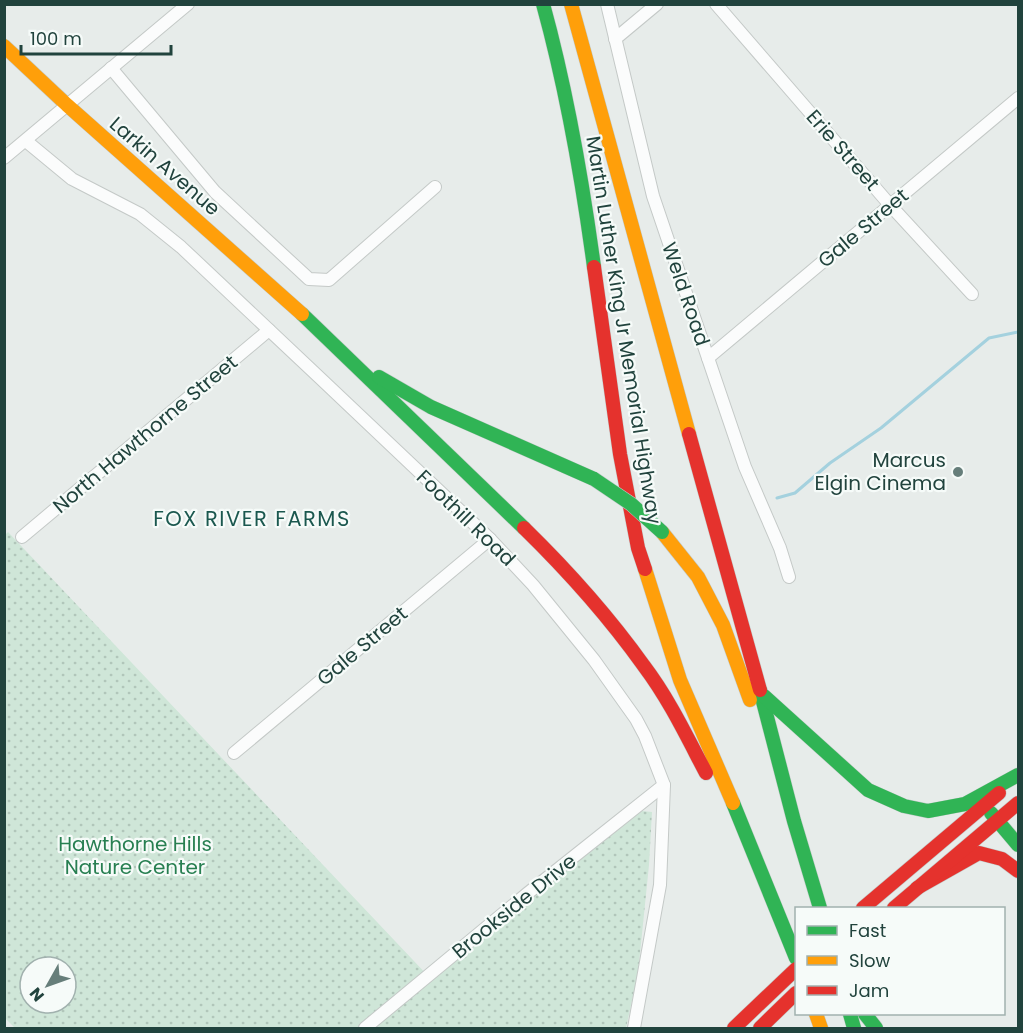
<svg xmlns="http://www.w3.org/2000/svg" width="1023" height="1033" viewBox="0 0 1023 1033" font-family="Poppins,sans-serif">
	<style>
		.park { fill: url(#park-dots); fill-rule: evenodd }
		.lines { fill: none; stroke-linecap: round; stroke-linejoin: round }
		.stream { stroke: #a4d1de; stroke-width: 3 }
		.street-casing { stroke: #c4c9c7; stroke-width: 14 }
		.fast-casing { stroke: #c2cac8; stroke-width: 15 }
		.slow-casing { stroke: #c2cac8; stroke-width: 15 }
		.jam-casing { stroke: #c2cac8; stroke-width: 15 }
		.street { stroke: #fbfcfc; stroke-width: 12 }
		.fast { stroke: #30b455; stroke-width: 14 }
		.slow { stroke: #ff9f0a; stroke-width: 14 }
		.jam { stroke: #e5322d; stroke-width: 14 }
		.fast-bridge-casing { stroke: #c1cbca; stroke-width: 15; stroke-linecap: butt }
		.fast-bridge { stroke: #30b455; stroke-width: 14 }
		.poi-dot { fill: #667e7a; stroke: #f6fbf9; stroke-width: 2 }
		.labels { text-anchor: middle; stroke-width: 4.5; stroke-linejoin: round; paint-order: stroke }
		.street-label { font-size: 20px; fill: #21433d; stroke: #f6fbf9 }
		.poi-label { font-size: 20px; fill: #21433d; stroke: #f6fbf9; text-anchor: end }
		.park-label { font-size: 20px; fill: #277f51; stroke: #f6fbf9 }
		.neighbourhood-label { font-size: 21px; letter-spacing: 1.5px; fill: #1b584f; stroke: #f6fbf9 }
	</style>
	<defs>
		<pattern id="park-dots" width="8" height="8" patternUnits="userSpaceOnUse" patternTransform="scale(1.5)"><rect width="8" height="8" fill="#cfe6d8"/><path d="M2 2h.1M6 6h.1" fill="none" stroke="#b1c6ba" stroke-width="1.8" stroke-linecap="round"/></pattern>
	</defs>
	<rect width="100%" height="100%" fill="#e7ecea"/>
	<!-- park -->
	<path class="park" d="M8,532l422,446 212,-167 10,1 -3,53 -11,108 -12,55h-611l-11,-11v-481zM30,967h36v36h-36z"/>
	<g class="lines">
		<!-- stream -->
		<path class="stream" d="M777,498l18,-5 35,-30 51,-35 108,-90 29,-6"/>
		<defs>
			<g id="street">
				<path d="M607,4l46,192 92,271 35,81 9,29"/>
				<path d="M716,4l174,201 82,89"/>
				<path d="M615,39l42,-35"/>
				<path d="M111,68l104,124 94,87 20,1 106,-93"/>
				<path d="M26,141l46,38 68,35 41,33 139,131 170,161 43,46 61,75 42,59 9,17 19,49 -4,100 -26,143"/>
				<path d="M4,158l184,-154"/>
				<path d="M708,358l310,-260"/>
				<path d="M22,537l247,-207"/>
				<path d="M234,753l256,-214"/>
				<path d="M365,1028l163,-135 136,-108"/>
			</g>
			<g id="fast">
				<path d="M543,4c24,87 39,174 51,263"/>
				<path d="M302,314l222,214"/>
				<path d="M379,377l52,30 163,72"/>
				<path d="M760,690l34,131 26,87"/>
				<path d="M764,696l104,94 36,16 24,5 37,-7 53,-29"/>
				<path d="M733,803l63,155"/>
				<path d="M991,813l27,32"/>
				<path d="M850,1014l4,14"/>
				<path d="M865,1014l11,14"/>
			</g>
			<g id="slow">
				<path d="M571,4l118,430"/>
				<path d="M4,46l63,59 235,209"/>
				<path d="M662,532l36,45 25,48 27,75"/>
				<path d="M645,569l35,111 53,123"/>
				<path d="M816,1014l5,14"/>
			</g>
			<g id="jam">
				<path d="M594,267l26,187 18,94 7,21"/>
				<path d="M689,434l71,256"/>
				<path d="M524,528c44,43 85,89 120,138 25,33 43,71 62,107"/>
				<path d="M917,888l62,-35 23,6 16,12"/>
				<path d="M863,908l136,-115"/>
				<path d="M894,908l124,-105"/>
				<path d="M734,1028l62,-59"/>
				<path d="M760,1028l36,-35"/>
			</g>
		</defs>
		<!-- street casing -->
		<use href="#street" class="street-casing"/>
		<!-- fast casing -->
		<use href="#fast" class="fast-casing"/>
		<!-- slow casing -->
		<use href="#slow" class="slow-casing"/>
		<!-- jam casing -->
		<use href="#jam" class="jam-casing"/>
		<!-- street -->
		<use href="#street" class="street"/>
		<!-- fast -->
		<use href="#fast" class="fast"/>
		<!-- slow -->
		<use href="#slow" class="slow"/>
		<!-- jam -->
		<use href="#jam" class="jam"/>
		<defs>
			<path id="fast-bridge" d="M594,479l37,25 31,28"/>
		</defs>
		<!-- fast-bridge casing -->
		<use href="#fast-bridge" class="fast-bridge-casing"/>
		<!-- fast-bridge -->
		<use href="#fast-bridge" class="fast-bridge"/>
	</g>
	<!-- markers -->
	<circle class="poi-dot" cx="958" cy="472" r="6"/>
	<g class="labels">
		<!-- street labels -->
		<g class="street-label">
			<text transform="translate(843 150) rotate(49)" y="7">Erie Street</text>
			<text transform="translate(165 166) rotate(41)" y="7">Larkin Avenue</text>
			<text transform="translate(863 228) rotate(-40)" y="7">Gale Street</text>
			<text transform="translate(686 294) rotate(71)" y="7">Weld Road</text>
			<text transform="translate(624 330) rotate(81)" y="7">Martin Luther King Jr Memorial Highway</text>
			<text transform="translate(145 434) rotate(-40)" y="7">North Hawthorne Street</text>
			<text transform="translate(466 518) rotate(44)" y="7">Foothill Road</text>
			<text transform="translate(362 646) rotate(-40)" y="7">Gale Street</text>
			<text transform="translate(514 906) rotate(-39)" y="7">Brookside Drive</text>
		</g>
		<!-- poi labels -->
		<g class="poi-label">
			<text x="946" y="467">Marcus<tspan x="946" dy="23">Elgin Cinema</tspan></text>
		</g>
		<!-- park labels -->
		<g class="park-label">
			<text x="135" y="851">Hawthorne Hills<tspan x="135" dy="23">Nature Center</tspan></text>
		</g>
		<!-- neighbourhood labels -->
		<g class="neighbourhood-label">
			<text x="252" y="526">FOX RIVER FARMS</text>
		</g>
	</g>
	<!-- border -->
	<rect width="1023" height="1033" fill="none" stroke="#21433d" stroke-width="12"/>
	<!-- legend -->
	<rect x="795" y="907" width="210" height="108" fill="#f6fbf9" stroke="#a1b1ae" stroke-width="1.5"/>
	<rect x="807" y="926" width="30" height="9" fill="#30b455" stroke="#a1b1ae" stroke-width="1.5"/>
	<text x="849" y="937" font-size="18" fill="#21433d">Fast</text>
	<rect x="807" y="956" width="30" height="9" fill="#ff9f0a" stroke="#a1b1ae" stroke-width="1.5"/>
	<text x="849" y="967" font-size="18" fill="#21433d">Slow</text>
	<rect x="807" y="986" width="30" height="9" fill="#e5322d" stroke="#a1b1ae" stroke-width="1.5"/>
	<text x="849" y="997" font-size="18" fill="#21433d">Jam</text>
	<!-- north arrow -->
	<g transform="translate(48 985) rotate(230)"><circle r="28" fill="#f6fbf9" stroke="#a1b1ae" stroke-width="1.5"/>
	<path d="M0-4.5L10 22L0 15L-10 22Z" fill="#667e7a"/>
	<text y="-9" font-size="16" font-weight="bold" text-anchor="middle" fill="#21433d">N</text>
	</g>
	<!-- scale -->
	<path d="M21 45v9h150v-9" fill="none" stroke="#21433d" stroke-width="3"/>
	<text x="30" y="45" font-size="18" fill="#21433d" stroke="#f6fbf9" stroke-width="4.5" paint-order="stroke">100 m</text>
</svg>
